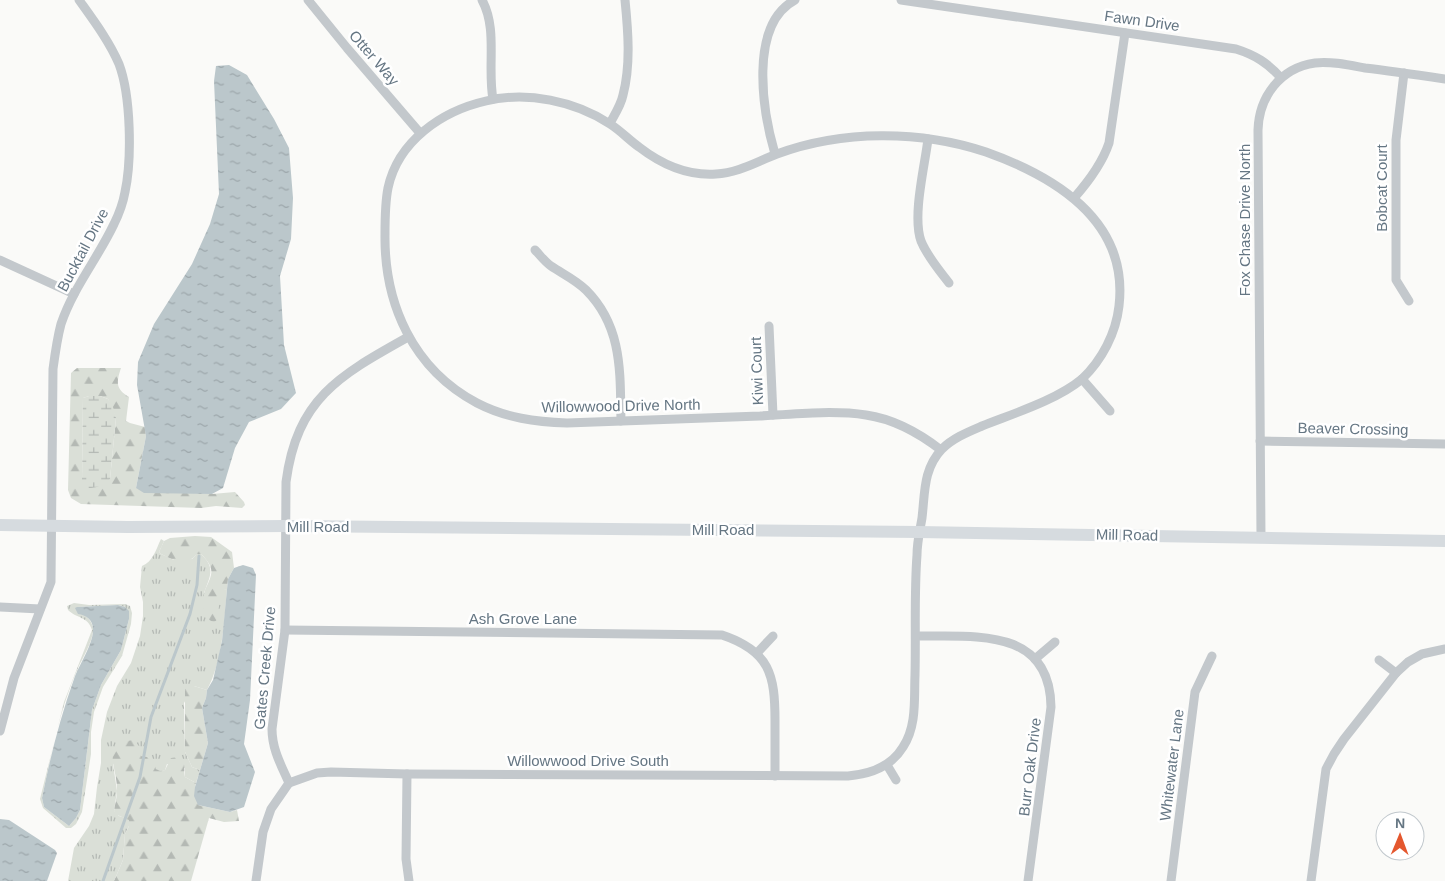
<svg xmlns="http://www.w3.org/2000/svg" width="1445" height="881" viewBox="0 0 1445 881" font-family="Arial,sans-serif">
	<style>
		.grass { fill: url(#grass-tufts); fill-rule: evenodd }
		.forest { fill: url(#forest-firs); fill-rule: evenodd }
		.wetland { fill: url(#wetland-marsh) }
		.water { fill: url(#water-ripples) }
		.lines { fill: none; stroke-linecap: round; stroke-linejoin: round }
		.stream { stroke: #bbc7cb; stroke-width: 3 }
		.street { stroke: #c3c8cc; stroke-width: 9 }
		.secondary { stroke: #d6dbdf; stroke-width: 12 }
		.labels { text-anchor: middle; stroke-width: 5; stroke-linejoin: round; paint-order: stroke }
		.street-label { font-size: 15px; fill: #657683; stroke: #fff }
	</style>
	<defs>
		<pattern id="grass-tufts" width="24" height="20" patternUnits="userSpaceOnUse" patternTransform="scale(1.25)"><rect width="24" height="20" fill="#dadfd7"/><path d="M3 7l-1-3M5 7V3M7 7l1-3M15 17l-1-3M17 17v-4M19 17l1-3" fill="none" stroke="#b4b9b4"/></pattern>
		<pattern id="forest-firs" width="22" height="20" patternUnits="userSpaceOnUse" patternTransform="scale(1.25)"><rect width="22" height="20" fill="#dadfd7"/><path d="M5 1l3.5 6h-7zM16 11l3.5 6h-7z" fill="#b4b9b4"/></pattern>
		<pattern id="wetland-marsh" width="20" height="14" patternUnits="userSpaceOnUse" patternTransform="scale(1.25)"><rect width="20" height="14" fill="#dadfd7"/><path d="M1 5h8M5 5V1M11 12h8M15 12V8" fill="none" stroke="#b4b9b4"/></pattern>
		<pattern id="water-ripples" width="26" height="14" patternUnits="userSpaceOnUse" patternTransform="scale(1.25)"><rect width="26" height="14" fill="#bbc7cb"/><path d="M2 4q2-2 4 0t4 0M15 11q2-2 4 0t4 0" fill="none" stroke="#9ca6aa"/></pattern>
	</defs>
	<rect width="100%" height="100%" fill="#fafaf8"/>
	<!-- grass -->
	<g class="grass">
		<path d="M161,539l3,2 -5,11 2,2 13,6 18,-1 5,-5h4c15,14 9,22 3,39l23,-4c-3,33 -4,71 -20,101l-13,-4 -10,17 1,49 7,15 8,3 -4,13 -11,-6v-9l-18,-4 -2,6 -5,2 -4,-3 -8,-12 -7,-1 -28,8 4,27 -3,20 5,5 10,3v7l-4,8 -2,26 -9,21h-46l6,-33 15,-22 5,-12 3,-27 4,-24v-23l6,-28 10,-26 14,-23 9,-27 3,-20v-14l-3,-15 2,-21c11,-4 14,-17 19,-27z"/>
		<path d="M74,603l15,2 36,-1 5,2 2,7 -1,11 -9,32 -19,31 -9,25 -3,20v22l-9,58 -6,12 -5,4h-5l-23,-20 -3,-9 24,-97 28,-72c-4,-14 -15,-11 -24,-20l-1,-4zM118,605l7,2 4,12 -8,31 -20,35 -9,25 -12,100 -4,8 -7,8 -25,-19 -2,-9c9,-43 18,-90 36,-130 5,-11 16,-28 15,-40 -1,-9 -11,-15 -16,-21z"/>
	</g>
	<!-- forest -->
	<g class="forest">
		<path d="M77,368h44c-5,15 -5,21 8,29l-3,24 4,2 15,4 1,9 -10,52 76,6 23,-2 9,10 1,3 -3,3 -26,-2 -15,2 -120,-4 -10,-6 -3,-8 3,-117zM89,396h11l8,3 8,19 -6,61 -28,1 1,-82z"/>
		<path d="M195,536l16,1 21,15 2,16 -6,11 -1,10 -6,2 -4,29 -3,2c-12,-3 -12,-22 -9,-32 2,-5 5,-10 6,-15 2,-8 -4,-15 -10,-21h-4c-11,13 -24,6 -36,0l-2,-2 5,-11 6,-3z"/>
		<path d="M188,686h6l13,4 -1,8 -4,10 6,35 -8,27 -8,-3 -7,-15v-63z"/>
		<path d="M133,740l6,6 2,10 7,1 5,3 3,9 4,2 5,-1 6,-12 8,-1c8,6 4,11 6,20l11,6 -1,4 3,18 32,7 7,-2 2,11 -15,1 -15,-4 -18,63h-77l9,-21 2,-26 4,-8v-6l-14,-6 -1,-3c1,-7 3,-14 3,-20 1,-23 -18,-47 16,-51z"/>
	</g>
	<!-- wetland -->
	<path class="wetland" d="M89,396h11l8,3 5,8 3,11 -6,61c-8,7 -15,10 -26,9l-2,-8 1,-82z"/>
	<!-- water -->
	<g class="water">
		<path d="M229,65l18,10 27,44 15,29 4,50 -2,41 -11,37 4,69 12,48 -15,16 -32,13 -14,26 -12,40 -11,6 -68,-1 -8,-5 10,-52 -9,-51 1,-23 16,-38 38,-60 18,-40 9,-30 -5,-113 2,-15z"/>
		<path d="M243,565l10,3 3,7 -6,125 -6,44 11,28 -11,35 -14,5 -32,-7 -4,-9 1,-9 13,-44 -6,-35 4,-10 1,-8 6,-10 9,-39 6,-62 6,-11z"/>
		<path d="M118,605l7,2 4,4v8l-8,31 -20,35 -9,25 -12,100 -4,8 -7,8 -25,-19 -2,-9c8,-40 18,-80 32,-119 5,-14 20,-36 19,-50 0,-9 -7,-14 -15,-15l-3,-6 2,-1z"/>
		<path d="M0,819l9,1 46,30 2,3 -10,28h-47z"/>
	</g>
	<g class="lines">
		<!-- stream -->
		<path class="stream" d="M103,881l37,-104 11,-60 39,-103 7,-29 2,-29"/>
		<!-- street -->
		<g class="street">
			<path d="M308,0l39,48 73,85"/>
			<path d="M482,0c16,29 5,67 11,99"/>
			<path d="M901,0l335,49c19,6 32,14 45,29"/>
			<path d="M1404,73l-8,67v140l13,21"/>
			<path d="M610,123c5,-9 11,-18 13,-28 8,-30 5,-65 2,-95"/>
			<path d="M928,139c-3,26 -16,77 -7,102 6,15 18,29 28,42"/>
			<path d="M775,154c-12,-41 -27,-129 20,-154"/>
			<path d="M1074,198c15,-17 28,-34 35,-55l16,-110"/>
			<path d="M535,250c5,5 10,12 16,16 12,8 25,14 35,24 37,37 34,83 35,131"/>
			<path d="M0,260l74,34"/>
			<path d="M769,326l4,89"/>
			<path d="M1082,379l28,32"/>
			<path d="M1260,441l185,3"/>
			<path d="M1261,537l-3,-407c1,-33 22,-62 57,-67 16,-2 34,2 50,5 26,3 53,7 80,11"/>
			<path d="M0,607l40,2"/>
			<path d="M285,630l437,5c48,16 53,40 53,86 0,19 0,37 0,55"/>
			<path d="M916,636c57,1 134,-10 135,71l-23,174"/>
			<path d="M757,653l16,-17"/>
			<path d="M1035,659l20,-17"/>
			<path d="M1379,660l17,13"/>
			<path d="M0,731l14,-53 37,-96 2,-213c2,-15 4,-30 8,-45 12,-36 37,-66 53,-100 5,-10 9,-21 11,-32 7,-33 6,-96 -6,-128 -10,-23 -25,-43 -40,-64"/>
			<path d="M887,765l9,15"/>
			<path d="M407,774l-1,85 3,22"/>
			<path d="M289,783l28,-10 14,-1 76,2 441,2c23,-2 43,-9 55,-29 14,-21 11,-48 12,-72 1,-40 -1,-80 2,-120 0,-13 3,-25 5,-37 3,-25 1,-49 20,-69 11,-11 26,-17 40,-23 30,-12 75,-26 100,-47 20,-19 34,-46 37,-73 10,-85 -63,-129 -133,-154 -66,-22 -144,-22 -209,2 -21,8 -39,19 -61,20 -29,2 -55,-10 -77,-27 -10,-7 -18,-16 -29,-23 -35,-23 -83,-33 -124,-23 -44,10 -88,40 -98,87 -3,15 -3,31 -3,46 -1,70 28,135 92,169 29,15 59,19 90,20 64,-2 129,-5 193,-7 33,-2 74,-6 106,-1 28,4 53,18 75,35"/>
			<path d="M289,783c-8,-18 -17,-34 -17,-54l13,-99 1,-148c11,-84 54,-107 122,-145"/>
			<path d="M256,881l7,-49 8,-23 18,-26"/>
			<path d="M1171,881l24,-189 17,-36"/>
			<path d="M1311,881l15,-112 8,-15 10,-15 52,-66 12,-11 14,-8 23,-5"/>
		</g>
		<!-- secondary -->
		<path class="secondary" d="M0,525l128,2 158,-1 633,6 526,9"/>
	</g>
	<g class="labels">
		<!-- street labels -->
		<g class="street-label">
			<text transform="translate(1142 21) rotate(8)" y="5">Fawn Drive</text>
			<text transform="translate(374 58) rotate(49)" y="5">Otter Way</text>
			<text transform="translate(1382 188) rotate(-90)" y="5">Bobcat Court</text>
			<text transform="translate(1245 220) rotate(-90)" y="5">Fox Chase Drive North</text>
			<text transform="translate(83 250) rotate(-62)" y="5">Bucktail Drive</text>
			<text transform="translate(757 371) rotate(-92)" y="5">Kiwi Court</text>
			<text transform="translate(621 406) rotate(-1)" y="5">Willowwood Drive North</text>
			<text transform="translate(1353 429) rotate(1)" y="5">Beaver Crossing</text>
			<text x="318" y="532">Mill Road</text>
			<text x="723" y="535">Mill Road</text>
			<text transform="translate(1127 535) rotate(1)" y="5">Mill Road</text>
			<text x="523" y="624">Ash Grove Lane</text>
			<text transform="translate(265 668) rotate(-85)" y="5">Gates Creek Drive</text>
			<text x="588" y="766">Willowwood Drive South</text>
			<text transform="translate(1172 765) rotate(-83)" y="5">Whitewater Lane</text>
			<text transform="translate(1030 767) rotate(-83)" y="5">Burr Oak Drive</text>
		</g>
	</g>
	<!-- north arrow -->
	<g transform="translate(1400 836) rotate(1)"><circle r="24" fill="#ffffff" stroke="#c1c8cd"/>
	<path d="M0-4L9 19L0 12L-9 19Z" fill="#e4572e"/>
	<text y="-8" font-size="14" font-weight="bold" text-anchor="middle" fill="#657683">N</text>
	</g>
</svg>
